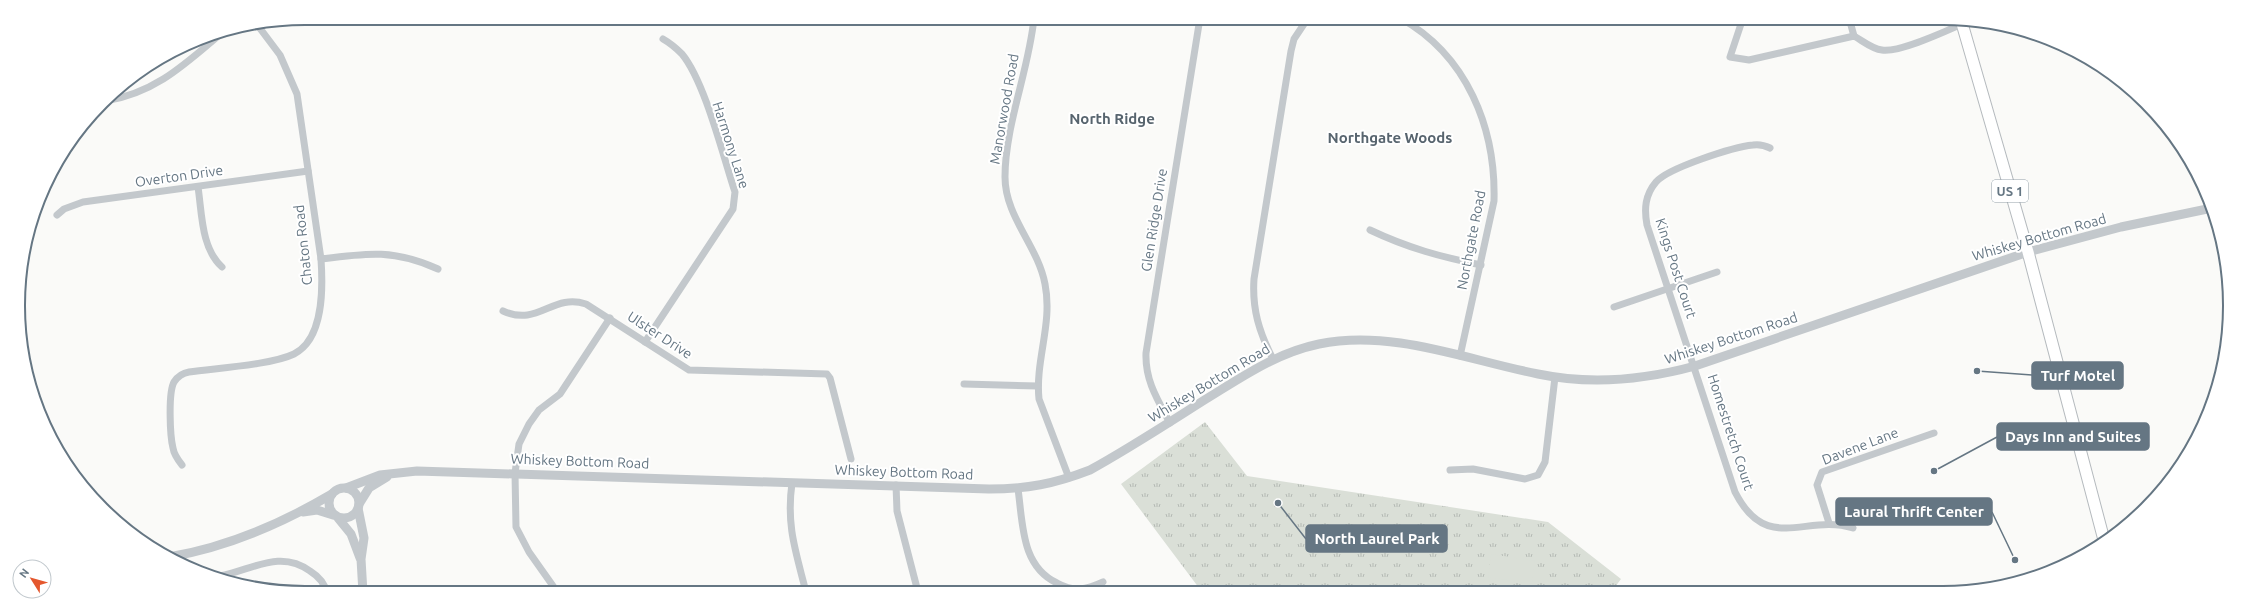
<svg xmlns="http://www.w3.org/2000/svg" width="2248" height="611" viewBox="0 0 2248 611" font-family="Ubuntu,sans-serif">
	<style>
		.park { fill: url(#park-tufts) }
		.pitch { fill: #dadfd7 }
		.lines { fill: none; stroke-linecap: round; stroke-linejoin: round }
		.primary-casing { stroke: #b5babe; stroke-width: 13 }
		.minor { stroke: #c3c8cc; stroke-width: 7 }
		.tertiary { stroke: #c3c8cc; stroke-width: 9 }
		.primary { stroke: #fff; stroke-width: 11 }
		.labels { text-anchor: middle; stroke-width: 4; stroke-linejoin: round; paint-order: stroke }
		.shield { fill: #fff; stroke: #939fa8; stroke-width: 1 }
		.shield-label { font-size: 13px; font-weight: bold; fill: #657683 }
		.street-label { font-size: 14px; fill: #657683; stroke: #fff }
		.neighbourhood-label { font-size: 15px; font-weight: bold; fill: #57646e; stroke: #fff }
		.rim { fill: none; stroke: #657683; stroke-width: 2 }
		.leader { fill: none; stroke: #657683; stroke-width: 1.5 }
		.callout-dot { fill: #657683; stroke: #fff; stroke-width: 1.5 }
		.callout { fill: #657683; stroke: #657683; stroke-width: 1.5 }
		.callout-label { font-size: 15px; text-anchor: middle; font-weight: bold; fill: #fff }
	</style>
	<defs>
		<pattern id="park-tufts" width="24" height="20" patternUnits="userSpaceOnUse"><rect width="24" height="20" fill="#dadfd7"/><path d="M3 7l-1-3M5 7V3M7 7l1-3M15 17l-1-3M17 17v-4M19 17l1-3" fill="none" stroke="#b4b9b4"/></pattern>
	</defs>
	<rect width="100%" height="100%" fill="#fafaf8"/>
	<!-- park -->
	<path class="park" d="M1205,422l42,54 301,46 73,57 -9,12 -410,1 -81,-108z"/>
	<!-- pitch -->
	<path class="pitch" d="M1491,554l44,7 -3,23 -44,-7z"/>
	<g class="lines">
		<defs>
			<path id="primary" d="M1961,20l67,232 76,288"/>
		</defs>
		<!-- primary casing -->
		<use href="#primary" class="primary-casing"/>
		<!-- minor -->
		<g class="minor">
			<path d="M1034,18c-5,52 -29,107 -29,159 0,40 33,69 40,107 8,40 -10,76 -6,115l30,79"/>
			<path d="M1400,18c67,37 96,110 94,183l-34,155"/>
			<path d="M1743,18l-13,39 19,3 105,-24c9,5 18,13 28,14 17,3 64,-19 80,-26"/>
			<path d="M1849,18l5,18"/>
			<path d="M105,101c51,-8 81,-38 119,-70"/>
			<path d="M1770,148c-6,-3 -11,-4 -17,-3 -20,2 -85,23 -97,37 -11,13 -12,27 -9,43l88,267c32,63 71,21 118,36"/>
			<path d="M198,187c4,26 3,61 24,80"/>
			<path d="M57,215l7,-6 19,-7 225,-31"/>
			<path d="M1370,230c38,18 71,27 111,35"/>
			<path d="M321,259c46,-6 73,-10 117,10"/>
			<path d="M1614,307l103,-35"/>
			<path d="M503,311c36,16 49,-18 83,-7l103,66 138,4 3,4 21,81"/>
			<path d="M645,342l88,-133 2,-17c-12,-36 -30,-110 -53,-138 -6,-6 -12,-11 -19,-15"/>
			<path d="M1273,359c-14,-27 -21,-50 -19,-80l37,-228 3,-12 14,-21"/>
			<path d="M964,384l74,2"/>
			<path d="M1170,423c-13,-24 -25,-43 -24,-70l54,-335"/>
			<path d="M182,465c-4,-5 -8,-10 -9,-17 -3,-12 -5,-55 1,-66 4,-6 9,-9 15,-10 27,-4 82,-7 105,-18 30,-15 29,-66 27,-95l-24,-165 -17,-39 -24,-32"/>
			<path d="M1450,470l23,-1 52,10 13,-4 7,-13 10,-85"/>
			<path d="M792,483c-6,43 4,69 14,109"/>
			<path d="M896,485l1,26 21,81"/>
			<path d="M1018,489c5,35 3,77 39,94 17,9 29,7 46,-1"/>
			<path d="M1829,523l-12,-38 5,-13 112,-39"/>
			<path d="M220,576c32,-6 60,-27 90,-5 8,5 15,13 17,22"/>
			<path d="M558,593l-29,-41 -13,-25 -1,-54 4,-29 10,-20 10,-14 21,-16 50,-76"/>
		</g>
		<!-- tertiary -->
		<g class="tertiary">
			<circle cx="344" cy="503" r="15"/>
			<path d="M346,488l34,-13 37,-4 572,18c38,0 65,-5 101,-19 40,-22 78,-47 116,-71 36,-22 70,-46 113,-55 73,-15 148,16 219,30 53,11 106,6 157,-8l333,-114 93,-25 91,-19"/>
			<path d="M359,504l10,-16 18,-11"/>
			<path d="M358,508l6,30 -3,21 2,34"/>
			<path d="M303,512l14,-2 16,5"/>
			<path d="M338,518l13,16 9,24"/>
			<path d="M169,557c59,-10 112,-33 163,-63"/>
		</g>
		<!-- primary -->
		<use href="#primary" class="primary"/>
	</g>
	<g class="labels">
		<!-- shield labels -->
		<rect class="shield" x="1992" y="180" width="36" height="22" rx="3"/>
		<g class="shield-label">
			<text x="2010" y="196">US 1</text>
		</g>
		<!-- street labels -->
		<g class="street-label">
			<text transform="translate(1004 109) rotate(-80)" y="5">Manorwood Road</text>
			<text transform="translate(731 145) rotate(72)" y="5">Harmony Lane</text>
			<text transform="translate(179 176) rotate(-8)" y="5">Overton Drive</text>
			<text transform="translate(1154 220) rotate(-81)" y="5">Glen Ridge Drive</text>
			<text transform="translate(2039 237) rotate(-16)" y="5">Whiskey Bottom Road</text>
			<text transform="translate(1471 240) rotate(-79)" y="5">Northgate Road</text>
			<text transform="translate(303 245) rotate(-96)" y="5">Chaton Road</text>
			<text transform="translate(1676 268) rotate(72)" y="5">Kings Post Court</text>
			<text transform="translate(660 335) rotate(33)" y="5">Ulster Drive</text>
			<text transform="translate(1731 338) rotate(-18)" y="5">Whiskey Bottom Road</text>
			<text transform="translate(1209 383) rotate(-31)" y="5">Whiskey Bottom Road</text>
			<text transform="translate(1731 432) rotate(72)" y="5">Homestretch Court</text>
			<text transform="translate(1860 446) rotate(-21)" y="5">Davene Lane</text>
			<text transform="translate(580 461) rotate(2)" y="5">Whiskey Bottom Road</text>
			<text transform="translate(904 472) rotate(2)" y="5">Whiskey Bottom Road</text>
		</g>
		<!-- neighbourhood labels -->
		<g class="neighbourhood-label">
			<text x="1112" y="124">North Ridge</text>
			<text x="1390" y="143">Northgate Woods</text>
		</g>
	</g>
	<!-- crop -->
	<path d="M0 0H2248V611H0ZM305 25H1943A280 280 0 0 1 2223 305V306A280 280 0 0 1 1943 586H305A280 280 0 0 1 25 306V305A280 280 0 0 1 305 25Z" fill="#fff" fill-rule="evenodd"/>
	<path class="rim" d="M305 25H1943A280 280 0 0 1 2223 305V306A280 280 0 0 1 1943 586H305A280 280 0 0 1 25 306V305A280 280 0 0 1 305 25Z"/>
	<!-- callouts -->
	<path class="leader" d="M1977 371L2032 375M1934 471L1997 437M2015 560L1992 512M1278 503L1306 539"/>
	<g class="callout-dot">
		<circle cx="1977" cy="371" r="4"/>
		<circle cx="1934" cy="471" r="4"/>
		<circle cx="2015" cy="560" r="4"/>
		<circle cx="1278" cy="503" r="4"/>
	</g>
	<g class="callout">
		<rect x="2032" y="362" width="91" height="27" rx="4"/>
		<rect x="1997" y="423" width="152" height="27" rx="4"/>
		<rect x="1836" y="498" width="156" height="27" rx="4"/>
		<rect x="1306" y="525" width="141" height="27" rx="4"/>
	</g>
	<g class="callout-label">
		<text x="2078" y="381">Turf Motel</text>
		<text x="2073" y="442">Days Inn and Suites</text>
		<text x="1914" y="517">Laural Thrift Center</text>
		<text x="1377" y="544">North Laurel Park</text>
	</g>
	<!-- north arrow -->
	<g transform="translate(32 579) rotate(307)"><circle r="19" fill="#ffffff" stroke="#c1c8cd"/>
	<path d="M0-3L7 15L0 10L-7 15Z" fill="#e4572e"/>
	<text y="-6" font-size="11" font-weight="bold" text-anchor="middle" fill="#657683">N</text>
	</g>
</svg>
